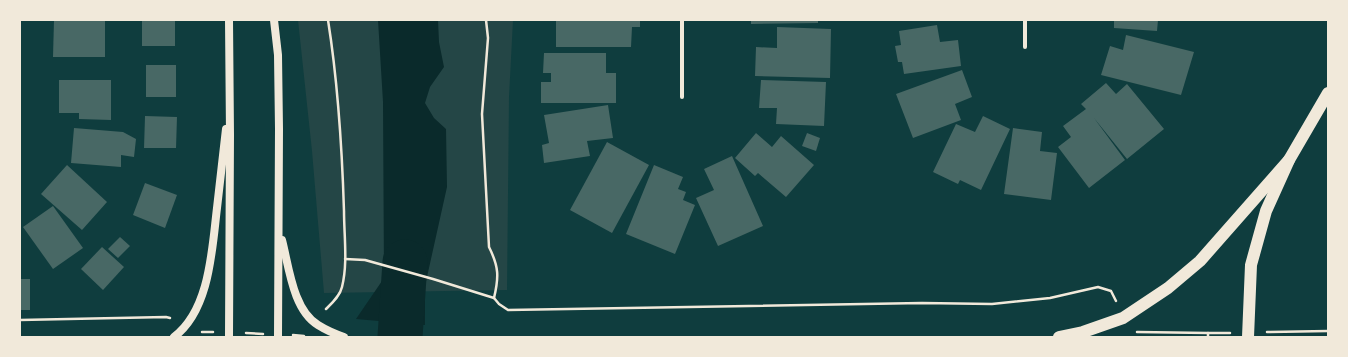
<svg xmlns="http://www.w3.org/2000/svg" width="1348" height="357" viewBox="0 0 1348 357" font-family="Lato,sans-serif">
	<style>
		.green { fill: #244646 }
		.water { fill: #0a2a2b }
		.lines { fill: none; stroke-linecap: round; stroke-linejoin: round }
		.river { stroke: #0a2a2b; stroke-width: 45 }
		.building { fill: #486865 }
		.path { stroke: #f1e9da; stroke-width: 2.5 }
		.minor { stroke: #f1e9da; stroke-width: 4 }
		.secondary { stroke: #f1e9da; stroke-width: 8 }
		.motorway { stroke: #f1e9da; stroke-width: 12 }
	</style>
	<rect width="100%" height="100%" fill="#0f3d3e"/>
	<!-- green -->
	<path class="green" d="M298,20h215l-4,77 -2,193 -183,3 -12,-142z"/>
	<!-- water -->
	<path class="water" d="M378,20h60l1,22 5,25 -14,20 -5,16 9,15 12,11 1,58 -22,99v39l-69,-6 28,-41 -1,-176z"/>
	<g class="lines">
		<!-- river -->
		<path class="river" d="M400,337l5,-75"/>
	</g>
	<!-- building -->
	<g class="building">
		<path d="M54,20h51v37h-52z"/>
		<rect x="142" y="20" width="33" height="26"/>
		<path d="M569,20h71v7h-8l-1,20h-75v-26h13z"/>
		<path d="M751,20h67v3l-67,1z"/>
		<path d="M1114,20h44l-1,11 -43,-3z"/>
		<path d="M937,25l3,17 18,-2 3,26 -57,8 -2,-12h-4l-3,-16 6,-1 -2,-14z"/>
		<path d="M777,27l54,2 -1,49 -75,-2 1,-29 21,1z"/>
		<path d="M1126,35l68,17 -13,43 -80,-20 9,-29 13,4z"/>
		<path d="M544,53h62v20h10v30h-75v-21h10v-9h-8z"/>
		<rect x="146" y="65" width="30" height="32"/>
		<path d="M962,70l10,27 -17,7 6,16 -48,18 -17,-44z"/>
		<path d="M59,80h52v40l-32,-1v-6h-20z"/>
		<path d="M761,80l65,2 -2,44 -48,-2 1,-16h-18z"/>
		<path d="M1106,83l10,11 11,-10 37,45 -37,30 -33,-41 31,42 -36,28 -31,-41 13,-10 -8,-11 23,-17 -5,-5z"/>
		<path d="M608,105l5,33 -26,3 3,15 -46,7 -2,-18 7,-2 -5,-28z"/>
		<path d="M145,116l32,1 -1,31h-32z"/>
		<path d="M983,116l27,13 -29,61 -21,-10 -2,4 -25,-12 23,-48 19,8z"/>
		<path d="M74,128l49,4 13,7 -2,18 -13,-2v12l-50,-4z"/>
		<path d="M1013,128l29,4 -2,19 17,2 -6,47 -47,-6z"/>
		<path d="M756,133l16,14 9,-11 33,29 -28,32 -28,-24 -3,3 -20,-18z"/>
		<path d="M807,133l13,5 -4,13 -14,-5z"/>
		<path d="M607,142l42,23 -37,68 -42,-23z"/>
		<path d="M732,156l31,70 -45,20 -22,-48 18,-8 -10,-21z"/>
		<path d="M67,165l40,37 -25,28 -41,-36z"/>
		<path d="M654,165l29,12 -5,12 8,3 -3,8 12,5 -20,49 -49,-20z"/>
		<path d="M145,183l32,12 -12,33 -32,-13z"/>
		<path d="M53,206l30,42 -30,21 -30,-42z"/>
		<path d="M120,237l10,9 -12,12 -10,-9z"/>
		<path d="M102,247l22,20 -21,23 -22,-21z"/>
		<rect x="20" y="279" width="10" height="31"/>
	</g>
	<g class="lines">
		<!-- path -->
		<g class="path">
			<path d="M486,20l2,18 -6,76 7,133c10,20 10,30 5,51"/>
			<path d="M345,259l20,1 68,19 61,19 5,6 9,6 414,-7 70,1 58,-6 48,-11 13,4 5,10"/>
			<path d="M326,309c6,-6 14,-13 16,-22 6,-24 2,-51 2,-76 -2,-64 -6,-128 -16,-191"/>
			<path d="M20,320l146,-3 4,1"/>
			<path d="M202,332h11"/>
			<path d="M1137,332l71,1"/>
			<path d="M1267,332l61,-1"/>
			<path d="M246,333l17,1"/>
			<path d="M293,335l11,1"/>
			<path d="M1208,337v-4h22"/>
		</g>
		<!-- minor -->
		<g class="minor">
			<path d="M682,20v77"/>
			<path d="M1025,20v27"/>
		</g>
		<!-- secondary -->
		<g class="secondary">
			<path d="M274,20l4,35 1,74 -1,208"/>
			<path d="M282,240c7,27 11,70 36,85 8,5 17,9 26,12"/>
			<path d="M174,337c36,-27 38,-88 43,-129 3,-26 6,-53 9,-79"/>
			<path d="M229,337l1,-202 -1,-115"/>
		</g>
		<!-- motorway -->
		<g class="motorway">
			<path d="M1059,337l24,-5 40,-14 45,-30 32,-27 89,-101"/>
			<path d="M1248,337l3,-72 15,-54 23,-51 39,-67"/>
		</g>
	</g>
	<!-- border -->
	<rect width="1348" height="357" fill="none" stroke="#f1e9da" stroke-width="42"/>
</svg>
